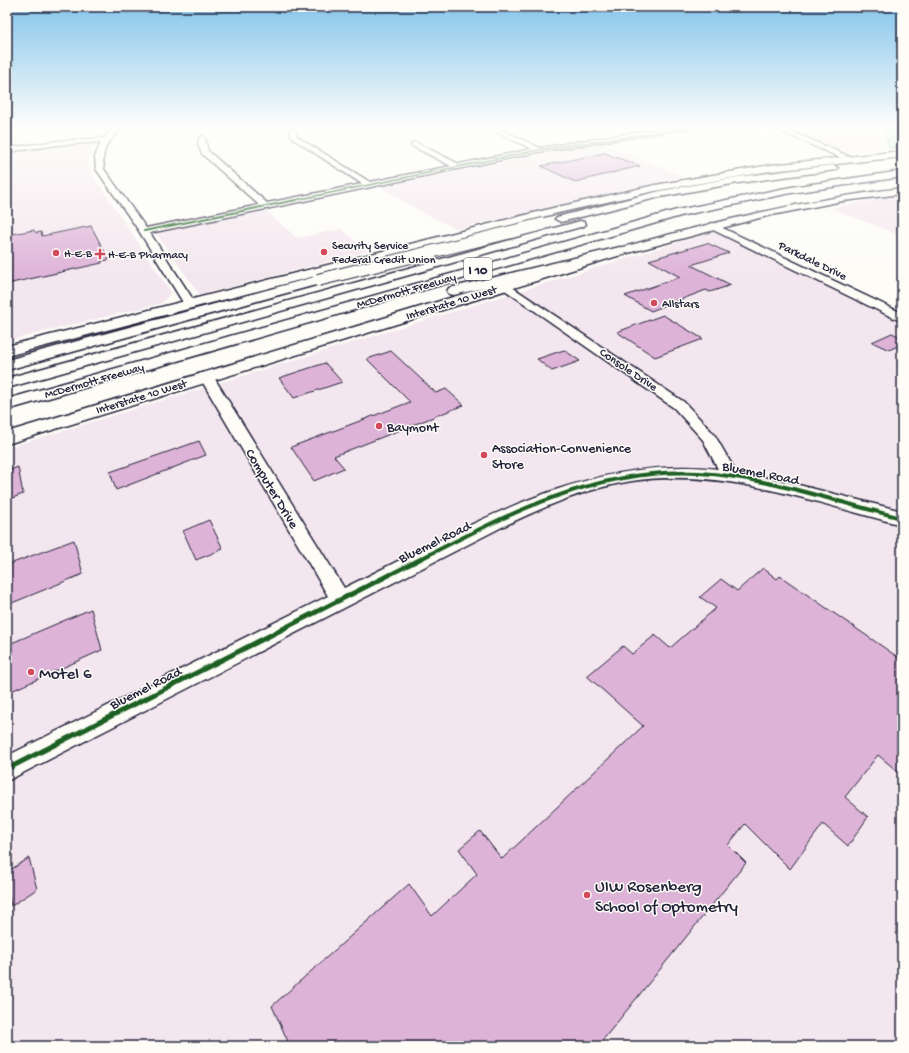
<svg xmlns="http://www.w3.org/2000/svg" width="909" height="1053" viewBox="0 0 909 1053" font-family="'Gochi Hand',sans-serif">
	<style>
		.built { fill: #f4e6ee }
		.green { fill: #a4e8b3; stroke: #638577 }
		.building { fill: #deb3d8; stroke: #22223b }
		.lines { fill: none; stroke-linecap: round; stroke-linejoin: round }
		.minor-casing { stroke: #22223b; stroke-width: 3 }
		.secondary-casing { stroke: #22223b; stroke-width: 3 }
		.motorway-casing { stroke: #22223b; stroke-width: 3 }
		.minor { fill: #fdfcf7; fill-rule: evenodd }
		.secondary { fill: #fdfcf7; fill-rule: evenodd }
		.motorway { fill: #fdfcf7; fill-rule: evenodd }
		.motorway-bridge-casing { stroke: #22223b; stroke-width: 14; stroke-linecap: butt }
		.motorway-bridge { stroke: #fdfcf7; stroke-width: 12 }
		.cycleway-far3-casing { stroke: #fdfcf7; stroke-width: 2.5 }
		.cycleway-far2-casing { stroke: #fdfcf7; stroke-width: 3.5 }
		.cycleway-far1-casing { stroke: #fdfcf7; stroke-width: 6 }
		.cycleway-casing { stroke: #fdfcf7; stroke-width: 8 }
		.cycleway-far3 { stroke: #1b5e20; stroke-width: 1.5 }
		.cycleway-far2 { stroke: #1b5e20; stroke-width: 2 }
		.cycleway-far1 { stroke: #1b5e20; stroke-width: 4 }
		.cycleway { stroke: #1b5e20; stroke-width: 5 }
		.poi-dot { fill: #d1495b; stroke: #fdfcf7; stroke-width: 1.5 }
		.labels { text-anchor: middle; stroke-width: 3; stroke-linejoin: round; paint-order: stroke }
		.far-poi-label { font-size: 12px; fill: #22223b; stroke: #fdfcf7; text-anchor: start }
		.far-street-label { font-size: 12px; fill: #22223b; stroke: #fdfcf7 }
		.shield { fill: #fdfcf7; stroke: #646373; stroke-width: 1 }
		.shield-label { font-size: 13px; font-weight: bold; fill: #22223b }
		.poi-label { font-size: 14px; fill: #22223b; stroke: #fdfcf7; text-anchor: start }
		.street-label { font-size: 14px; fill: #22223b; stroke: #fdfcf7 }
		.near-poi-label { font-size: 17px; fill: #22223b; stroke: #fdfcf7; text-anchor: start }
	</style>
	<rect width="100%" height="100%" fill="#fdfcf7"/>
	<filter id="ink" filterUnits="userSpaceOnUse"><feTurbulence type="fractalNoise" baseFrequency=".025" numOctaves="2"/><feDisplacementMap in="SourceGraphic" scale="8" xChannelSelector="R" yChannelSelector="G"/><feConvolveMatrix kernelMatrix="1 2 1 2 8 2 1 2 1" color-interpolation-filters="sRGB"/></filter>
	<g filter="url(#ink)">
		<!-- built -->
		<g class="built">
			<path d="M784,128h98l7,20 -45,4z"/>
			<path d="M96,143l-8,14 3,15 80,120 -9,11 -155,38v-189l59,-8z"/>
			<path d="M602,143l81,33 -226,53 -39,-19 -38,-23z"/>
			<path d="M902,195v41l-72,-28z"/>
			<path d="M265,210l32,28 44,-9 27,22 -168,44 -44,-62z"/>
			<path d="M729,229l173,82v735h-895v-598l699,-214z"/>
		</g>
		<!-- green -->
		<path class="green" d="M902,128v19l-13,1 -5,-19z"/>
		<!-- building -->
		<g class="building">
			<path d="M604,153l36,13 -65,16 -34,-16z"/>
			<path d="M91,226l18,34 -8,1 1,2 -95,21v-49l27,-5 2,3 5,-1 1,4z"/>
			<path d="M707,243l22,10 -38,12 40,20 -21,7 -4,-2 -55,21 -26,-15 55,-19 -31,-17z"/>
			<path d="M663,315l40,24 -48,18 -38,-25z"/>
			<path d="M892,333l10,5v6l-13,6 -17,-8z"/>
			<path d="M564,350l16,11 -28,10 -15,-12z"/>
			<path d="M391,351l45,42 10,-4 18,16 -130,51 10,12 -30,13 -23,-34 119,-45 -43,-43z"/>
			<path d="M325,363l17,19 -48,16 -15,-20z"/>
			<path d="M199,441l7,14 -90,35 -6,-18z"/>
			<path d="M18,467l5,27 -16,6v-29z"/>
			<path d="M209,520l14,29 -27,11 -13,-29z"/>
			<path d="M74,540l9,34 -76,31v-40z"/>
			<path d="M763,568l14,11 3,-3 122,84v115l-24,-20 -33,42 23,20 -20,29 -25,-22 -33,45 -45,-45 -17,21 18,18 -148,183h-308l-18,-40 137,-122 23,32 45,-42 -18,-25 21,-18 22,28 141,-133 -56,-50 36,-30 9,8 23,-19 15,13 46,-40 -16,-11 21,-18 16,12z"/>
			<path d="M91,609l11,41 -95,43v-48z"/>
			<path d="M29,858l8,31 -26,17 -4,-19v-15z"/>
		</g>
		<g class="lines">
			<defs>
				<g id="minor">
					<path d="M113,128h8l-15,18 -3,11 1,12 42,59 113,-23 -57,-51 -4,-9 1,-7 3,-2 3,2 3,13 59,52 95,-19 -67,-44 -5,-6 1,-6h6l-1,6 3,4 71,44 81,-16 -39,-20 -1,-2 4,-2 44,22 73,-15 -44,-21h10l42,20 91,-15 35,-5h23l-150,24 -389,81 46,71 -6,4 -6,-4 -45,-73 -43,-62 -1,-12 6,-15 -43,3 -51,7v-4l51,-7 46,-3z"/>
					<path d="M773,128h10l65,28 -7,2z"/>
					<path d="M712,223l190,90v9l-193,-94 -2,-2z"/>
					<path d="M506,283l178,119 30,32 22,38 51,10 115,29v14c-88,-22 -177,-58 -270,-44 -46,7 -88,26 -130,46l-495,254v-25l321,-160 -129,-220 2,-3h10l2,3 131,212c118,-57 238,-134 374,-119l-15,-29 -29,-32 -172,-120 -2,-2 2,-2z"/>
				</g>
				<g id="secondary">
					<path d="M902,151v6l-131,14 -116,20 -97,22 -551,143v-10l546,-138 102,-23 116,-20z"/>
					<path d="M902,188v6l-59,7 -76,15 -143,38 -617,190v-12c152,-46 304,-92 456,-138 144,-43 289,-88 439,-106z"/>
				</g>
				<g id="motorway">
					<path d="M833,165l5,3 -2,2 -98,13 -78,14 -99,25 -6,-3 2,-2 103,-26 78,-14z"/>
					<path d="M902,171v6l-111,16 -107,22 -677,195v-11l670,-189 114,-23z"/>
					<path d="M504,221l6,3 -2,2 -53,21h-8l-2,-3 2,-3z"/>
					<path d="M580,221l4,1 2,2 -2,2 -577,162v-10z"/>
					<path d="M620,247l4,1 2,3 -2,3 -170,41 -5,-1 -2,-3 2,-3z"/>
					<path d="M318,276l5,1 2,3 -2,3 -316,87v-10z"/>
				</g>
			</defs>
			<!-- minor casing -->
			<use href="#minor" class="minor-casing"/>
			<!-- secondary casing -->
			<use href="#secondary" class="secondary-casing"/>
			<!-- motorway casing -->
			<use href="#motorway" class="motorway-casing"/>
			<!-- minor -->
			<use href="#minor" class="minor"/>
			<!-- secondary -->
			<use href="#secondary" class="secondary"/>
			<!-- motorway -->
			<use href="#motorway" class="motorway"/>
			<defs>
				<path id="motorway-bridge" d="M318,280l225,-56"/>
			</defs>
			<!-- motorway-bridge casing -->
			<use href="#motorway-bridge" class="motorway-bridge-casing"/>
			<!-- motorway-bridge -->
			<use href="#motorway-bridge" class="motorway-bridge"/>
			<defs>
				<path id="cycleway-far3" d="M291,201l248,-51 147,-22"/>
				<path id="cycleway-far2" d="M144,231l152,-31"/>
				<path id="cycleway-far1" d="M387,576c98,-49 198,-110 312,-103 69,4 136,29 203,45"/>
				<path id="cycleway" d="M7,769l382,-194"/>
			</defs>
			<!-- cycleway-far3 casing -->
			<use href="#cycleway-far3" class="cycleway-far3-casing"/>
			<!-- cycleway-far2 casing -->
			<use href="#cycleway-far2" class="cycleway-far2-casing"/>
			<!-- cycleway-far1 casing -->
			<use href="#cycleway-far1" class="cycleway-far1-casing"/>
			<!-- cycleway casing -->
			<use href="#cycleway" class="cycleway-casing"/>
			<!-- cycleway-far3 -->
			<use href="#cycleway-far3" class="cycleway-far3"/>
			<!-- cycleway-far2 -->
			<use href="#cycleway-far2" class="cycleway-far2"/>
			<!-- cycleway-far1 -->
			<use href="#cycleway-far1" class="cycleway-far1"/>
			<!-- cycleway -->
			<use href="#cycleway" class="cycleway"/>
		</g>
	</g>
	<!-- sky -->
	<linearGradient id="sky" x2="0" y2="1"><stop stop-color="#84c4eb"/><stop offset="0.46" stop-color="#fefefb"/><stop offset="1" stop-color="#fefefb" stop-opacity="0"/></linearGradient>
	<rect width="909" height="276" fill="url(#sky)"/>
	<!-- markers -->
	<g class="poi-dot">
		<circle cx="324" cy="252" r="4"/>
		<circle cx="56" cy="253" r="4"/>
		<path d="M98 248h4v4h4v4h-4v4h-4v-4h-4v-4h4z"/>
		<circle cx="654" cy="303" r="4"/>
		<circle cx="379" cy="426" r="4"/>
		<circle cx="484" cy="455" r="4"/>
		<circle cx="31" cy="672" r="4"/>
		<circle cx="587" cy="895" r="4"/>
	</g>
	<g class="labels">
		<!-- far-poi labels -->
		<g class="far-poi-label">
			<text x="332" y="249">Security Service<tspan x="332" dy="14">Federal Credit Union</tspan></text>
			<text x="64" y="257">H-E-B</text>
			<text x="108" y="258">H-E-B Pharmacy</text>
			<text x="662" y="307">Allstars</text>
		</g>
		<!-- far-street labels -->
		<g class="far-street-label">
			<text transform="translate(813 260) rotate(26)" y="4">Parkdale Drive</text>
			<text transform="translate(406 290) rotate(-16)" y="4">McDermott Freeway</text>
			<text transform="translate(451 302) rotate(-17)" y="4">Interstate 10 West</text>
			<text transform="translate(629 369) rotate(34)" y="4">Console Drive</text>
			<text transform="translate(94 380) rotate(-16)" y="4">McDermott Freeway</text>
			<text transform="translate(141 396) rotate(-17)" y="4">Interstate 10 West</text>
		</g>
		<!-- shield labels -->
		<rect class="shield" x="464" y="258" width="28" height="22" rx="3"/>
		<g class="shield-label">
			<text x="478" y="274">I 10</text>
		</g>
		<!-- poi labels -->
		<g class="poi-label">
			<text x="387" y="431">Baymont</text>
			<text x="492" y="452">Association-Convenience<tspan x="492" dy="16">Store</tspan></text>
		</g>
		<!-- street labels -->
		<g class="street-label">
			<text transform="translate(761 472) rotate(11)" y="5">Bluemel Road</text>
			<text transform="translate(273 488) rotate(59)" y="5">Computer Drive</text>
			<text transform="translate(434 541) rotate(-26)" y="5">Bluemel Road</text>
			<text transform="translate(145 687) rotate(-27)" y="5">Bluemel Road</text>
		</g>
		<!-- near-poi labels -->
		<g class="near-poi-label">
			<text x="39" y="678">Motel 6</text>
			<text x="595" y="891">UIW Rosenberg<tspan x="595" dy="20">School of Optometry</tspan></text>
		</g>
	</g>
	<!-- margin -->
	<rect width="909" height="1053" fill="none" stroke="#fdfcf7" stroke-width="24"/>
	<rect x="12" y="12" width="885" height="1029" fill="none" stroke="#22223b" stroke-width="1.5" filter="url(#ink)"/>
</svg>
